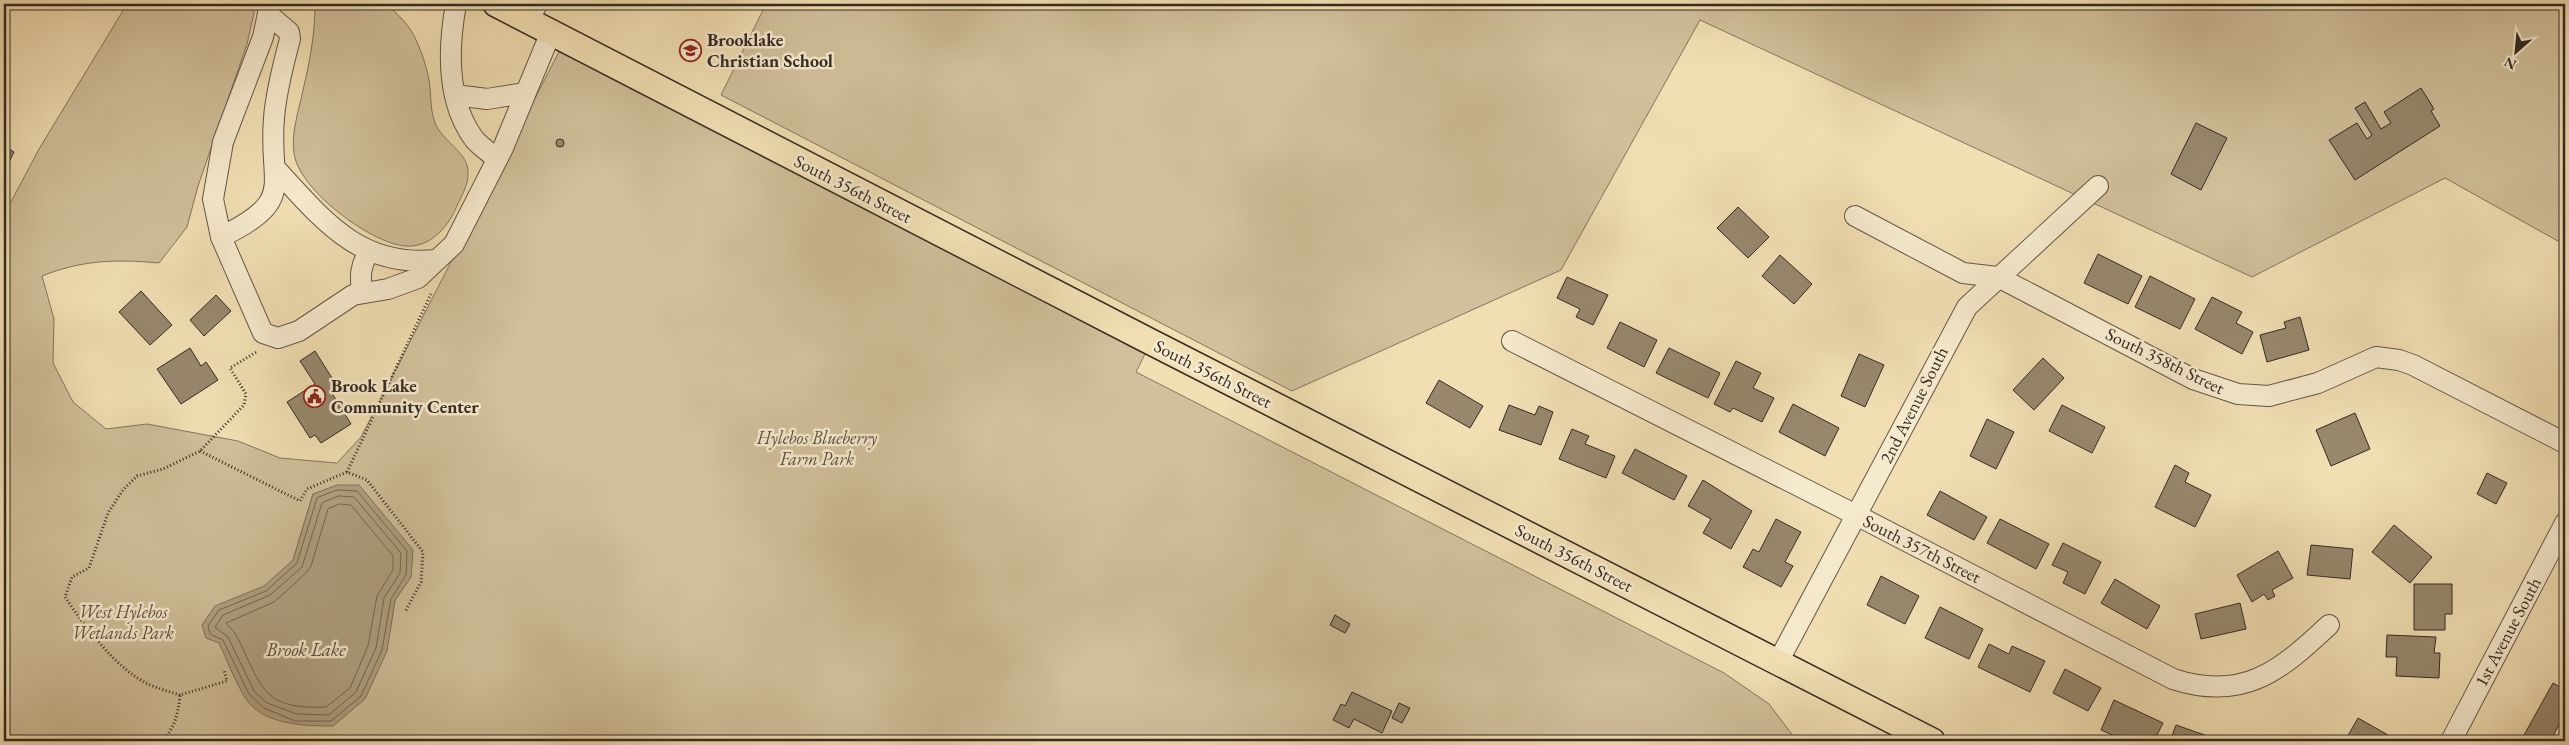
<svg xmlns="http://www.w3.org/2000/svg" width="2569" height="745" viewBox="0 0 2569 745" font-family="'EB Garamond',serif">
	<style>
		.green { fill: #d1c09b; stroke: #83755f; fill-rule: evenodd }
		.water { fill: #b1a182; stroke: #7f715c }
		.lines { fill: none; stroke-linecap: round; stroke-linejoin: round }
		.shore { stroke: #736652; stroke-width: 1 }
		.building { fill: #97886e; stroke: #352a23 }
		.minor-casing { stroke: #645747; stroke-width: 22 }
		.major-casing { stroke: #352a23; stroke-width: 28 }
		.path { stroke: #352a23; stroke-width: 3; stroke-dasharray: 1 2.5; stroke-linecap: butt }
		.minor { stroke: #f6eace; stroke-width: 20 }
		.major { stroke: #f1dfb3; stroke-width: 25 }
		.labels { text-anchor: middle; stroke-width: 5; stroke-linejoin: round; paint-order: stroke }
		.poi-label { font-size: 18px; font-weight: bold; fill: #352a23; stroke: #f6eace; text-anchor: start }
		.street-label { font-size: 18px; fill: #352a23; stroke: #f6eace }
		.park-label { font-size: 18px; font-style: italic; fill: #5c5041; stroke: #f6eace }
		.water-label { font-size: 19px; font-style: italic; fill: #5a4e40; stroke: #f6eace }
	</style>
	<rect width="100%" height="100%" fill="#f1dfb3"/>
	<filter id="stains"><feTurbulence type="fractalNoise" baseFrequency=".004" numOctaves="4"/><feColorMatrix values="0 0 0 0 .2 0 0 0 0 .09 0 0 0 0 .02 0 0 0 .5 -.17"/></filter>
	<radialGradient id="worn" r=".72"><stop offset=".6" stop-color="#630" stop-opacity="0"/><stop offset="1" stop-color="#630" stop-opacity=".3"/></radialGradient>
	<!-- green -->
	<g class="green">
		<path d="M127,4h129l-9,40 -49,142 -11,41 -28,36c-43,-4 -77,-3 -117,13l12,43 -1,44 20,39 33,27 41,-5 91,17 42,17 57,5 24,-26 204,-397 586,302 -15,30 588,301 45,31 28,37h-1793v-526l35,-66zM313,494l98,83 -16,23 -4,26 -109,-55 11,-11z"/>
		<path d="M315,4h72c8,8 17,16 23,25 8,12 15,32 18,46 4,16 1,32 7,48 7,18 33,29 33,49 1,12 -7,25 -12,36 -9,20 -26,40 -51,38 -35,-3 -107,-57 -111,-93 -3,-21 5,-43 9,-63 7,-29 12,-57 12,-86z"/>
		<path d="M766,4h1799v241l-120,-67 -193,99 -552,-257 -139,250 -269,121 -571,-296z"/>
	</g>
	<!-- water -->
	<path class="water" d="M337,485h22l54,65 -2,27 -16,23 -8,51 -22,48 -32,27c-30,0 -72,-1 -89,-30 -10,-17 -17,-36 -25,-53l-13,-5 -4,-13 13,-19 49,-20 29,-26 20,-66z"/>
	<g class="lines">
		<!-- shore -->
		<g class="shore">
			<path d="M337,490l20,1 50,60 -1,24 -15,24 -9,51 -21,46 -30,25h-36l-31,-13 -15,-14 -26,-54 -13,-6 -2,-8 11,-16 47,-19 31,-28 20,-65z"/>
			<path d="M339,496l15,1 47,56 -1,20 -16,25 -8,50 -20,44 -27,23 -32,-1 -30,-11 -13,-12 -26,-54 -13,-10 8,-12 47,-20 32,-28 20,-64z"/>
			<path d="M340,504l11,1 42,51v14l-16,26 -9,50 -18,42 -24,19c-67,3 -64,-23 -90,-72 -3,-5 -7,-8 -10,-12l48,-21 32,-29 5,-7 17,-57z"/>
		</g>
	</g>
	<!-- building -->
	<g class="building">
		<path d="M2421,88l13,21 -3,2 9,15 -85,54 -26,-40 28,-17 10,16 5,-4 -17,-27 10,-6 16,27 10,-6 -7,-11z"/>
		<path d="M2196,123l31,15 -26,52 -30,-16z"/>
		<circle cx="560" cy="143" r="4"/>
		<path d="M4,146l10,6 -10,20z"/>
		<path d="M1738,207l31,30 -21,21 -31,-30z"/>
		<path d="M2098,254l44,22 -14,28 -44,-21z"/>
		<path d="M1780,255l32,29 -18,20 -32,-28z"/>
		<path d="M2150,276l45,23 -15,30 -45,-22z"/>
		<path d="M1567,277l41,18 -15,30 -17,-8 4,-8 -23,-11z"/>
		<path d="M141,291l31,34 -22,20 -31,-33z"/>
		<path d="M216,295l15,16 -27,25 -14,-16z"/>
		<path d="M2212,297l30,15 -6,11 17,9 -11,22 -47,-25z"/>
		<path d="M2300,317l9,33 -42,12 -7,-27 26,-7 -2,-6z"/>
		<path d="M1620,322l37,18 -13,27 -37,-19z"/>
		<path d="M190,348l11,18 5,-4 12,18 -37,24 -24,-35z"/>
		<path d="M1669,348l51,25 -12,25 -52,-25z"/>
		<path d="M315,351l22,35 -7,4 21,34 -30,19 -6,-8 -5,3 -23,-36 28,-18 -15,-23z"/>
		<path d="M1859,354l25,11 -19,42 -24,-11z"/>
		<path d="M2043,358l21,20 -30,32 -21,-20z"/>
		<path d="M1736,361l25,12 -8,15 21,10 -12,24 -29,-14 -3,4 -16,-8z"/>
		<path d="M1439,380l44,26 -13,22 -44,-25z"/>
		<path d="M1793,404l46,24 -14,28 -46,-24z"/>
		<path d="M1509,405l26,10 4,-9 14,6 -12,33 -42,-15z"/>
		<path d="M2062,405l43,22 -13,26 -43,-22z"/>
		<path d="M2355,413l15,36 -39,17 -15,-36z"/>
		<path d="M1987,419l27,13 -18,37 -26,-13z"/>
		<path d="M1572,429l17,7 -4,8 30,12 -9,22 -47,-19z"/>
		<path d="M1635,449l52,27 -13,24 -52,-27z"/>
		<path d="M2175,465l14,8 -4,9 26,13 -16,32 -40,-20z"/>
		<path d="M2487,473l20,10 -11,21 -19,-10z"/>
		<path d="M1703,480l49,31 -21,38 -28,-16 8,-14 -23,-13z"/>
		<path d="M1940,491l47,26 -13,23 -47,-25z"/>
		<path d="M1776,519l25,13 -16,30 8,4 -12,21 -38,-20 10,-18 6,3z"/>
		<path d="M2000,519l49,25 -13,25 -49,-26z"/>
		<path d="M2394,525l38,32 -22,26 -38,-31z"/>
		<path d="M2063,543l38,19 -16,32 -22,-11 5,-11 -16,-7z"/>
		<path d="M2311,545l42,4 -3,30 -43,-4z"/>
		<path d="M2278,551l15,27 -21,12 3,6 -7,4 -4,-6 -12,8 -15,-27z"/>
		<path d="M1881,576l38,20 -14,28 -38,-19z"/>
		<path d="M2115,579l45,27 -13,23 -46,-26z"/>
		<path d="M2414,584h38v30h-7v16h-31z"/>
		<path d="M2240,603l6,26 -45,10 -6,-25z"/>
		<path d="M1940,607l43,22 -14,30 -44,-21z"/>
		<path d="M1335,615l15,9 -5,9 -15,-8z"/>
		<path d="M2387,635l49,2 -2,16h6l-1,25 -43,-2 1,-19h-11z"/>
		<path d="M1989,644l20,10 3,-8 33,15 -15,31 -52,-25z"/>
		<path d="M2065,669l36,19 -13,23 -35,-18z"/>
		<path d="M2553,683l12,7v24l-15,27h-15l-11,-6z"/>
		<path d="M1352,692l40,19 -10,22 -28,-14 -5,9 -16,-8 8,-16 4,2z"/>
		<path d="M2114,700l49,23 -9,18h-28l-25,-11z"/>
		<path d="M1399,703l11,5 -8,15 -10,-5z"/>
		<path d="M2358,718l37,21 -2,2 -47,-2z"/>
		<path d="M2176,725l40,14 -1,2h-45z"/>
	</g>
	<g class="lines">
		<defs>
			<g id="minor">
				<path d="M270,4l-7,33 -40,105 -10,57 8,38 42,96 15,5 21,-7 54,-36 35,-6 30,-11 36,-34 49,-96 48,-116"/>
				<path d="M456,4c-8,44 -10,97 18,135 6,7 16,14 23,20"/>
				<path d="M528,21l9,-17"/>
				<path d="M455,95l32,4 38,-6"/>
				<path d="M275,168c48,52 84,100 162,92"/>
				<path d="M1855,216l108,57 35,4 195,102 45,15 31,2 49,-13 58,-26 23,3 14,5 152,78"/>
				<path d="M221,237c77,-38 47,-50 53,-119 2,-26 9,-53 16,-79l-1,-7 -21,-18"/>
				<path d="M362,292c-2,-16 -2,-26 7,-40"/>
				<path d="M1512,341l346,175 315,163c70,23 107,-8 156,-54"/>
				<path d="M1778,662l189,-355 131,-121"/>
				<path d="M2451,741l114,-218"/>
			</g>
			<path id="major" d="M496,4l655,338 781,399"/>
		</defs>
		<!-- minor casing -->
		<use href="#minor" class="minor-casing"/>
		<!-- major casing -->
		<use href="#major" class="major-casing"/>
		<!-- path -->
		<g class="path">
			<path d="M200,451l100,50 7,-12 40,-17 20,8 56,72 -2,30 -16,30"/>
			<path d="M347,472l84,-178"/>
			<path d="M180,695c-10,-3 -20,-6 -30,-10 -33,-15 -65,-58 -85,-88l7,-20 17,-9 19,-55 15,-23 14,-14 26,-7 37,-18 44,-46 2,-11 -16,-26 28,-17"/>
			<path d="M162,741c13,-14 16,-26 18,-46l47,-14 -3,-11"/>
		</g>
		<!-- minor -->
		<use href="#minor" class="minor"/>
		<!-- major -->
		<use href="#major" class="major"/>
	</g>
	<!-- icons -->
	<defs>
		<symbol id="school-ring" viewBox="-11 -11 22 22"><circle r="9.5" fill="#f6eace" stroke="#8f2418" stroke-width="1.5"/><path d="M0-5L7-2L0 1L-7-2ZM-4 1L0 2.5L4 1V4Q0 6-4 4Z" fill="#8f2418"/></symbol>
		<symbol id="civic-ring" viewBox="-11 -11 22 22"><circle r="9.5" fill="#f6eace" stroke="#8f2418" stroke-width="1.5"/><path d="M-.6-6.5H3V-4.5H.6V-3L4-1V1h2V6H-6V1h2V-1L-.6-3ZM-1.2 2.5V6h2.4V2.5Z" fill="#8f2418"/></symbol>
	</defs>
	<g fill-rule="evenodd">
		<use href="#school-ring" x="678" y="38" width="25" height="25"/>
		<use href="#civic-ring" x="302" y="384" width="25" height="25"/>
	</g>
	<g class="labels">
		<!-- poi labels -->
		<g class="poi-label">
			<text x="707" y="46">Brooklake<tspan x="707" dy="21">Christian School</tspan></text>
			<text x="331" y="392">Brook Lake<tspan x="331" dy="21">Community Center</tspan></text>
		</g>
		<!-- street labels -->
		<g class="street-label">
			<text transform="translate(853 189) rotate(27)" y="6">South 356th Street</text>
			<text transform="translate(2165 361) rotate(26)" y="6">South 358th Street</text>
			<text transform="translate(1213 374) rotate(27)" y="6">South 356th Street</text>
			<text transform="translate(1914 405) rotate(-63)" y="6">2nd Avenue South</text>
			<text transform="translate(1922 549) rotate(27)" y="6">South 357th Street</text>
			<text transform="translate(1574 558) rotate(27)" y="6">South 356th Street</text>
			<text transform="translate(2508 632) rotate(-62)" y="6">1st Avenue South</text>
		</g>
		<!-- park labels -->
		<g class="park-label">
			<text x="817" y="444">Hylebos Blueberry<tspan x="817" dy="21">Farm Park</tspan></text>
			<text x="123" y="618">West Hylebos<tspan x="123" dy="21">Wetlands Park</tspan></text>
		</g>
		<!-- water labels -->
		<g class="water-label">
			<text x="306" y="656">Brook Lake</text>
		</g>
	</g>
	<!-- margin -->
	<rect width="2569" height="745" fill="none" stroke="#f1dfb3" stroke-width="20"/>
	<rect x="5" y="5" width="2559" height="735" fill="none" stroke="#352a23" stroke-width="2.5"/>
	<rect x="10" y="10" width="2549" height="725" fill="none" stroke="#352a23"/>
	<!-- north arrow -->
	<g transform="translate(2516 52) rotate(207)" stroke="#f6eace" stroke-width="4" paint-order="stroke">
	<path d="M0-4L9 19L0 12L-9 19Z" fill="#352a23"/>
	<text y="-8" font-size="14" font-weight="bold" text-anchor="middle" fill="#352a23">N</text>
	</g>
	<rect width="100%" height="100%" filter="url(#stains)"/>
	<rect width="100%" height="100%" fill="url(#worn)"/>
</svg>
